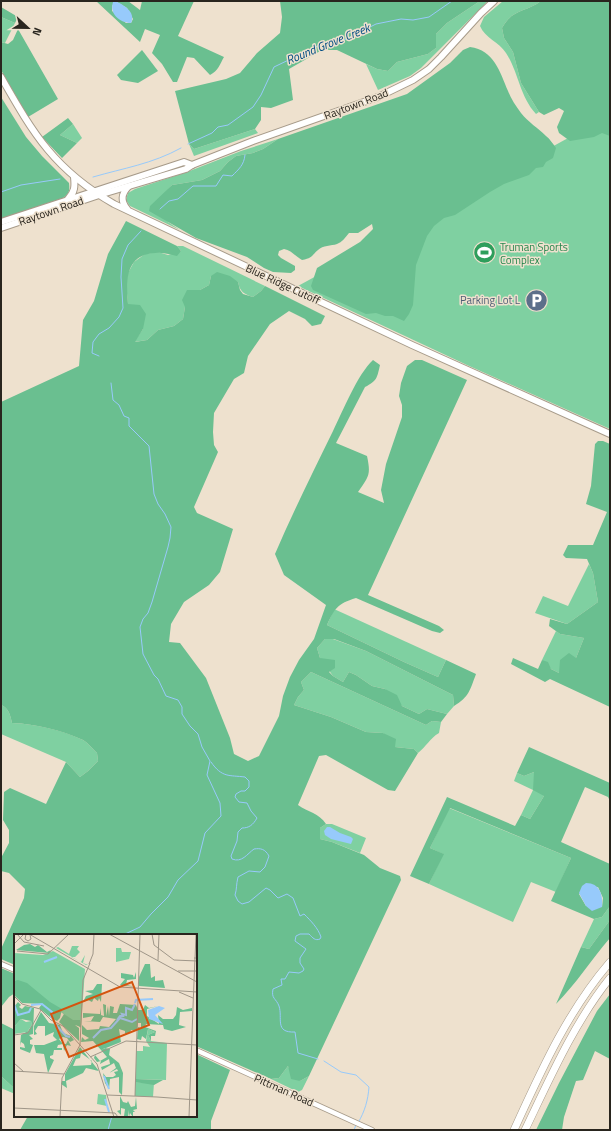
<svg xmlns="http://www.w3.org/2000/svg" width="611" height="1131" viewBox="0 0 611 1131" font-family="'Titillium Web',sans-serif">
	<style>
		.green { fill: #7fd0a1 }
		.forest { fill: #6abf90; fill-rule: evenodd }
		.water { fill: #97cafb }
		.lines { fill: none; stroke-linecap: round; stroke-linejoin: round }
		.stream { stroke: #97cafb; stroke-width: 1 }
		.minor-casing { stroke: #a79b8a; stroke-width: 6 }
		.major-casing { stroke: #a79b8a; stroke-width: 8 }
		.highway-casing { stroke: #a79b8a; stroke-width: 8 }
		.minor { stroke: #fff; stroke-width: 4.5 }
		.major { stroke: #fff; stroke-width: 6 }
		.highway { stroke: #fff; stroke-width: 7 }
		.labels { text-anchor: middle; stroke-width: 3; stroke-linejoin: round; paint-order: stroke }
		.street-label { font-size: 11px; fill: #29251e; stroke: #eee1ce }
		.leisure-label { font-size: 11px; fill: #27864d; stroke: #eee1ce; text-anchor: start }
		.service-label { font-size: 11px; fill: #4e5e75; stroke: #eee1ce; text-anchor: end }
		.water-label { font-size: 12px; font-style: italic; fill: #004d83; stroke: #eee1ce }
		.inset-river { fill: none; stroke: #97cafb; stroke-width: 2 }
		.inset-road { fill: none; stroke: #9f9688; stroke-width: 1 }
		.view { fill: #d5540e; fill-opacity: 0.15; stroke: #d5540e; stroke-width: 2 }
		.inset-edge { fill: none; stroke: #29251e; stroke-width: 2 }
	</style>
	<rect width="100%" height="100%" fill="#eee1ce"/>
	<!-- green -->
	<g class="green">
		<path d="M480,1h8l-67,67 -11,8 -32,14 -12,-26 11,5 11,2 9,-9 31,-8 8,-6v-14l11,-11z"/>
		<path d="M503,1h38c-16,12 -28,7 -39,27l2,10 9,14 8,31 18,29 -3,2c-17,-19 -17,-41 -30,-61 -7,-11 -21,-15 -26,-27l4,-9z"/>
		<path d="M1,17l14,6 -10,20 -4,-1z"/>
		<path d="M610,115v314l-143,-64 -169,-79z"/>
		<path d="M73,124l9,14 -5,5 -17,-8z"/>
		<path d="M255,129l3,4 -64,23 -5,-12 5,5z"/>
		<path d="M278,139l-15,10 -10,4 -17,3 -8,6 -8,9 -18,9 -30,5 -10,11 6,26 12,8 -50,-24 -4,-6 2,-7 7,-4 52,-17 54,-21z"/>
		<path d="M177,246h6l82,40 -4,5 -8,6c-9,-3 -13,-5 -15,-15l-27,-6 -2,9 -9,5 -15,17 -2,12 -9,7 -16,4 -11,10 -13,2 9,-13 -15,-25 -2,-21 2,-10 6,-11 11,-8 13,-2 10,3 13,-4z"/>
		<path d="M589,564l4,9 5,29 -31,22 -32,-11 8,-17 25,10z"/>
		<path d="M334,609l112,51 -8,17 -34,-15 -77,-37z"/>
		<path d="M556,631l4,3 24,4 -8,20 -17,15 -8,-4 -9,-9z"/>
		<path d="M325,639h8l33,12 87,44 1,11 -7,8 -20,-5 -8,5 -17,-8 -17,-17 -13,-3 -16,-11 -7,-3 -6,10 -10,-6 -13,-18 -3,-10z"/>
		<path d="M311,672l115,53 6,-4 9,1 -2,11c-9,5 -13,14 -21,20l-4,-4 -19,-2 -12,-14 -17,-1 -35,-15 -37,-12 4,-8 6,-7 -3,-8z"/>
		<path d="M1,705c8,3 9,10 11,18 24,1 50,7 71,17 5,3 10,9 14,13l1,8 -10,10 -8,6 -14,-15 -65,-28z"/>
		<path d="M534,772l10,24 -14,23 -9,-4 12,-25 -19,-9 3,-8 7,3z"/>
		<path d="M449,808l122,50 -15,34 -25,-10 -18,40 -84,-38 14,-30 -13,-6z"/>
		<path d="M326,824h6l34,14 -6,15 -28,-11 -12,-3v-11z"/>
		<path d="M610,906v14l-21,29 -8,-2 13,-28 8,-2z"/>
		<path d="M288,1066l2,5 10,10 9,-5 -7,14 -4,2 -27,-13 8,-1z"/>
		<path d="M1,1076l14,13v5l-14,-6z"/>
	</g>
	<!-- forest -->
	<g class="forest">
		<path d="M96,1h19l-3,5v5l14,12h5l2,-4 -6,-11 -12,-7h13l12,9 2,-9h52l-16,35 46,21c-4,7 -6,14 -14,18l-16,-17 -7,-1 -10,25h-4l-11,-18 -10,-11 8,-18 -15,-6 -5,13z"/>
		<path d="M280,1h200l-33,22 -11,11v14l-8,6 -31,8 -9,9 -11,-2 -40,-19h-15l-33,19 4,31 -22,8 -10,-1v13l-6,9 -61,20 -5,-5 -14,-53 51,-12 14,-6 17,-20 23,-20 2,-16z"/>
		<path d="M541,1h69v135l-8,-3 -8,4 -24,4 -11,-8 -2,-6 7,-16 -5,-3 -15,7 -5,-3 -18,-29 -8,-31 -9,-14 -2,-10c11,-20 23,-15 39,-27z"/>
		<path d="M1,7l17,10 -3,6 -14,-6z"/>
		<path d="M18,29l40,70 -30,18 -27,-47v-28l7,2 5,-4z"/>
		<path d="M470,47c24,3 30,25 38,44 3,8 8,15 13,22 7,9 17,15 25,23 4,3 7,8 10,12l-3,10 -7,4 -3,5 -7,1 -7,7 -25,9 -14,8 -35,23 -11,3 -10,8 -7,10 -11,29 -3,40 -4,9 -5,7 -11,-5h-8l-9,-3 -10,1 -53,-24 -2,-4 6,-18 43,-26 13,-13 -1,-5 -14,9h-9c-4,5 -7,9 -12,11 -6,2 -14,1 -19,6 -7,6 -5,8 -16,10 -7,-4 -11,-10 -18,-11l-5,2 -1,4 3,3 14,8v4l-4,3 -18,-1 -9,-4 -17,-11 -51,-19 -47,-27 1,-5 22,-21 30,-5 18,-9 8,-9 8,-6 17,-3 10,-4 15,-10 129,-45 43,-31 13,-13z"/>
		<path d="M142,50l16,21 -20,12 -17,-3 -4,-5z"/>
		<path d="M1,97l25,40 16,19 27,27c1,8 0,11 -6,15l-62,21z"/>
		<path d="M68,118l5,6 -13,11 17,8 -15,15 -20,-21z"/>
		<path d="M126,221l51,25 4,5 -4,5c-6,-1 -14,-4 -21,-3 -31,1 -30,28 -28,51l12,1 6,9 -3,15 -8,13 12,-2 11,-10 16,-4 9,-7 2,-12 -3,-7 5,-10h13l9,-5 2,-9 6,-4 13,4 8,6 2,8 3,4 10,3 8,-6 4,-5 60,30 -4,8 -9,2 -7,-7 -16,-8 -19,13 -22,32 -4,17 -10,6 -20,34 -1,19 1,13 4,7 -24,55 3,6 36,16 -13,43 -11,13 -25,17 -13,22 -2,18 11,1 26,35 24,60 4,16 14,7 11,-5 20,-40 4,-20 7,-19 9,-17 15,-21 12,-34 -42,-30 -9,-21c18,-42 38,-82 58,-123 10,-20 24,-56 40,-71l7,5c-3,13 -3,16 -15,22l-29,56 31,13c4,19 2,20 -9,36l26,11 -3,-13 5,-26 16,-47v-12l-3,-9 2,-13 6,-17 8,-6h7l45,20 -99,215 71,31 5,4 -4,3 -8,-2 -76,-33c-19,6 -21,10 -29,27l77,37 34,15 8,-17 30,14c-6,16 -7,23 -22,32l-1,-11 -87,-44 -32,-12h-9l-8,9 3,10 15,2v8l-6,4 4,4 10,6 6,-10 7,3 16,11 13,3 12,6 5,11 17,8 8,-5 20,5 -6,8 -9,-1 -6,4 -115,-53 -10,10 3,8 -6,7 -4,8 37,12 35,15 17,1 13,6 -1,8 19,2 4,4 -23,38 -7,-1 -62,-35 -7,1 -21,49c10,7 21,8 28,19l-6,4v11l12,3 32,13 16,13 20,8 1,4 -92,196 -9,5 -9,-2 -3,-13 -9,12 -8,1 -75,-33v-111h-181v30l-14,-6v-10l23,-51 1,-9 -16,-16 -8,-2v-13l8,-15v-13l-6,-10 1,-28 6,-4 36,16 20,-42 14,15 8,-6 10,-10 -1,-8c-4,-4 -9,-10 -14,-13 -22,-10 -47,-16 -71,-17 -2,-8 -3,-15 -11,-18v-303l78,-36 4,-46 11,-19 14,-47z"/>
		<path d="M598,441h5l7,3v263l-60,-28 -5,3 -34,-18 2,-6 25,11 4,-9 6,2 3,7 8,4 1,-13 9,-7 7,5 8,-20 -24,-4 -11,-8 1,-7 17,5 31,-22 -5,-29 -6,-14 -21,-1 -3,-3 5,-10h25l14,-33 -21,-8 5,-18 4,-42z"/>
		<path d="M529,747l81,36v18l-2,-4 -23,-10 -24,55 49,22v42l-8,11 -8,2 -43,-18 20,-43 -121,-50 -20,40 14,6 -15,30 -19,-8 37,-79 68,29 6,-11 9,4 14,-23 -11,-6 1,-18 -10,4 -7,-3zM598,887l5,11 -1,9 -16,-1 -7,-12z"/>
		<path d="M610,920v18c-19,22 -34,46 -54,66l25,-57 8,2z"/>
		<path d="M1,968l14,6v19l-6,4 -8,10z"/>
		<path d="M610,994v65l-15,-8 -12,29 -7,1 -12,36 -2,13h-26l23,-47 38,-72z"/>
		<path d="M1,1023l14,7v59l-14,-13z"/>
		<path d="M196,1054l34,16 -19,51v9h-191l8,-14h168z"/>
	</g>
	<!-- water -->
	<g class="water">
		<path d="M115,1c9,4 21,11 16,22 -11,0 -22,-9 -18,-21z"/>
		<path d="M327,827h3l10,6 11,4 2,2 -2,5 -20,-5 -6,-4 -1,-4z"/>
		<path d="M586,883c14,0 17,12 16,24l-10,4 -6,-5 -7,-13 3,-7z"/>
	</g>
	<g class="lines">
		<!-- stream -->
		<g class="stream">
			<path d="M609,1l1,1"/>
			<path d="M188,144l24,-11 6,-6 10,-2 25,-18 8,-12 13,-28 50,-24h14l38,-19 25,-5 12,1 16,-3 23,-16"/>
			<path d="M93,177c31,-9 59,-13 88,-29"/>
			<path d="M1,192l20,-7 39,-6"/>
			<path d="M160,209l9,-8 9,-2 15,-13h23l7,-11 9,1c7,-7 12,-11 13,-21"/>
			<path d="M99,356l-7,-3 1,-11 6,-8 10,-6 10,-11 4,-9 -2,-31 1,-18 6,-14 13,-14"/>
			<path d="M111,383l2,17 6,5 5,11 5,2v8l20,20 5,48 4,10 7,10 6,13 -1,11 -2,9 -16,55 -4,11 -5,6 -3,8 3,27 11,21 4,4 8,17 12,4 4,7v7l8,12 8,8 4,13 8,14 -3,14 13,28 1,13 -16,17 -7,28 -20,19 -10,17 -17,17 -11,13 -17,8"/>
			<path d="M211,762c11,16 18,13 34,15l4,4v6l-4,4h-4l-5,3 -1,3 4,5 8,1 4,8 6,7c-4,7 -8,10 -15,10l-4,4 -1,9 -6,15 1,3c10,4 15,-5 22,-10 7,-1 11,0 15,7l-4,11 -5,5 -11,-1 -11,6c-2,8 -1,12 -3,18l3,6 4,3 7,-2 17,-14 4,2 8,8 9,-4 6,4 7,18 4,-2c7,7 14,14 17,23l-1,2c-5,2 -7,-1 -11,-5h-9l-4,2 -1,5 11,8 -6,9v5l4,6 -1,2 -4,2 -10,-1 -4,7h-4l1,6 -9,4c-2,10 3,9 6,17 4,12 -5,27 16,26l3,21 20,6"/>
			<path d="M324,1061l17,11 15,3 13,12c-1,13 -4,24 -11,36"/>
			<path d="M108,1130l4,-14"/>
			<path d="M354,1130l2,-5"/>
		</g>
		<defs>
			<g id="minor">
				<path d="M1,964l14,6"/>
				<path d="M196,1050l176,80"/>
			</g>
			<g id="major">
				<path d="M1,77c33,58 54,93 113,127l298,141 198,89"/>
				<path d="M68,199c7,-7 7,-13 6,-22"/>
				<path d="M127,209c-6,-7 -6,-15 1,-22"/>
				<path d="M1,222l183,-60 8,3"/>
				<path d="M1,228l98,-33 87,-26 6,-4 61,-24 125,-44 35,-17 16,-11 12,-12 40,-44 13,-12"/>
			</g>
			<g id="highway">
				<path d="M514,1130c27,-59 53,-118 96,-168"/>
				<path d="M525,1130c25,-52 49,-107 85,-152"/>
			</g>
		</defs>
		<!-- minor casing -->
		<use href="#minor" class="minor-casing"/>
		<!-- major casing -->
		<use href="#major" class="major-casing"/>
		<!-- highway casing -->
		<use href="#highway" class="highway-casing"/>
		<!-- minor -->
		<use href="#minor" class="minor"/>
		<!-- major -->
		<use href="#major" class="major"/>
		<!-- highway -->
		<use href="#highway" class="highway"/>
	</g>
	<!-- icons -->
	<defs>
		<symbol id="stadium-disc" viewBox="-11 -11 22 22"><circle r="9.5" fill="#2e9e5b" stroke="#eee1ce"/><path d="M0-5a6.5 5 0 1 0 0 10a6.5 5 0 1 0 0-10ZM-3.5-1.8h7v3.6h-7Z" fill="#fff"/></symbol>
		<symbol id="parking-disc" viewBox="-11 -11 22 22"><circle r="9.5" fill="#5c6f8a" stroke="#eee1ce"/><path d="M-3.5-5.5H1a3.5 3.5 0 0 1 0 7H-1V5.5H-3.5ZM-1-3.4V-.6H.8a1.4 1.4 0 0 0 0-2.8Z" fill="#fff"/></symbol>
	</defs>
	<g fill-rule="evenodd">
		<use href="#stadium-disc" x="472" y="240" width="25" height="25"/>
		<use href="#parking-disc" x="524" y="288" width="25" height="25"/>
	</g>
	<g class="labels">
		<!-- street labels -->
		<g class="street-label">
			<text transform="translate(356 104) rotate(-21)" y="4">Raytown Road</text>
			<text transform="translate(51 211) rotate(-19)" y="4">Raytown Road</text>
			<text transform="translate(283 284) rotate(25)" y="4">Blue Ridge Cutoff</text>
			<text transform="translate(284 1090) rotate(24)" y="4">Pittman Road</text>
		</g>
		<!-- leisure labels -->
		<g class="leisure-label">
			<text x="500" y="251">Truman Sports<tspan x="500" dy="13">Complex</tspan></text>
		</g>
		<!-- service labels -->
		<g class="service-label">
			<text x="520" y="304">Parking Lot L</text>
		</g>
		<!-- water labels -->
		<g class="water-label">
			<text transform="translate(328 44) rotate(-22)" y="4">Round Grove Creek</text>
		</g>
	</g>
	<!-- overview -->
	<g transform="translate(14 934)">
		<rect width="183" height="183" fill="#eee1ce"/>
		<path d="M58,12h7l-2,3 3,3 -5,5h-4l10,5 4,-7 -2,8 5,2h-2l-30,-17 2,-1 11,7zM102,14h5l1,4h9l-2,7 -13,3zM39,17l32,18 -4,59 -44,-35 -23,-13v-27l29,2zM7,85l5,3 5,-1 1,4 -5,7 -13,2v-7zM134,95l7,3 -7,3 3,6 16,2 -1,37 -30,-1v-28h7v-5l7,1 -4,-6zM121,148l19,1 -1,14 -18,-1zM84,160l8,1 1,11 -10,-2z" fill="#7fd0a1"/>
		<path d="M16,10l5,3 3,-2 9,7 4,-2 -2,3 -33,-3 8,-5zM131,30h5l1,14 4,-2v5l8,-1 2,8 -26,-2v-9zM122,38v7l-9,1 -1,5 10,2 -16,-2 5,-6 -4,-1v-5l12,2 1,3zM4,46l9,3 23,19 12,7 -2,9 -3,3 -6,-3 -12,-10 3,-4 -20,-1 -8,-8v-14zM83,50h5l-1,18 -2,-4 -1,3 -4,-3 -2,4 -4,-2 -5,2 3,-6 7,-2 -8,-3 8,-1zM4,68l3,3 -2,2 3,2 3,-3 9,2 -1,26 -4,1 4,4 -3,1v4l3,1 -3,8 -10,-4v-2l5,1 -1,-4 -3,-2 -1,4 1,-11 7,-4 4,-6 -1,-4 -10,-2 -7,8v-20zM89,70l3,1v11l2,-10 1,10 1,-10 4,1 -1,6h4l3,-9 16,1 2,5h5l2,-5 4,3 9,-2 -11,3v7l12,8 -1,-9 5,4h10l3,-4 1,-8 6,3 9,-2v3l-12,1 -1,13 7,2 -14,4 -8,-2 -1,-4 -17,-1 -1,3 11,4 -1,5h-4v5l-3,-6 7,-3 -7,-3 -2,10 -4,-3 -1,4 -4,-1 1,-12 3,1v-5h-3l-1,7h-6l-1,3 -5,1v-3l-6,-2 2,13 -20,8 -8,-9 -12,1 1,-5 3,3 4,-2 -7,-4v-9l5,5 12,-1 1,-3 9,1 7,-8 -13,-2 -3,5 -16,-1h7l3,-5 -11,2v-5l17,1 1,-6v7l3,1zM27,78l8,11 11,2 3,8 8,3 3,4 -4,2 -3,-4 -4,-1 -4,2 4,5h3l2,-4 3,6 -4,-1 -3,6 -1,-7 -5,1 -1,3h5v2h-8l-1,5 -3,1v2l4,2 -6,13 -4,-19 -8,-1 -2,-8h10l13,-5 -4,-4 1,-4 -9,4v-10h-7l-3,5 2,3 -3,1v-9zM50,80l9,6h7l1,7 -6,-2 4,3v13l-20,-19zM66,113l19,24 -13,-3 -3,5 -17,8 1,7 -6,-4 1,-3h3v-7zM67,119l11,8 -1,4 -18,1 3,-7 4,-1zM91,114l5,1 -1,6 10,8 4,10 -1,22 -3,-3v-15l-9,2 -1,10 -4,-6 -2,-10 3,4h7l3,-2 -2,-3 4,-1 -1,-2 -8,4 7,-5 -2,-5 -12,7 -1,-3 9,-3 -1,-5 -9,5 1,-3 -4,1 -3,-4 1,-3 5,6 7,-4 -6,-7zM122,145l27,1 -9,5 -19,-3zM106,162l3,6 4,1 1,-2 3,6 4,-1 1,-9 1,12 -4,1 2,2h-2v5l-3,-4 -1,4v-7l-1,7 -4,-1 1,-7 -4,-1v7l-4,-4 3,-1z" fill="#6abf90" fill-rule="evenodd"/>
		<path d="M145,72l6,2 -10,7 8,9 -14,-5 -1,-9z" fill="#97cafb"/>
		<path class="inset-river" d="M30,28l13,-5M121,69l1,-3 17,-1M0,70l4,11 11,-3 2,-4M17,71l11,-1 10,8 -1,6M103,86l3,-4h3l-1,-2 4,1v-7l6,2 3,-6M40,89l12,13 4,1M79,104l8,-8 10,-2 9,-10 12,4 5,-3M90,142l5,13M91,165l4,13"/>
		<path class="inset-road" d="M3,0l7,8 20,4M12,0l-1,5 3,2 3,-2 -1,-4M15,0l91,53 77,5M95,0l88,48M138,0l2,11 20,15 23,1M0,10l10,-10M3,17l31,3 21,-20M181,25l1,-25M144,26l1,-26M75,30l4,-10 1,-20M164,37h19M165,58l14,6M0,62l8,8 18,5 11,11 12,6 34,38 17,53M179,73l2,-50M0,101l14,-2 13,-23M76,123l36,-16 71,4M0,129l10,9M0,137l50,3M93,161l50,2M121,162l5,-162M143,163l40,3M0,174l101,5 3,4M46,183l2,-39 18,-33 3,-65 7,-17M175,183l4,-110"/>
		<path class="view" d="M118,48l17,43 -80,32 -18,-43z"/>
		<rect width="183" height="183" class="inset-edge"/>
	</g>
	<!-- border -->
	<rect width="611" height="1131" fill="none" stroke="#29251e" stroke-width="4"/>
	<!-- north arrow -->
	<g transform="translate(28 28) rotate(112)" stroke="#eee1ce" stroke-width="3" paint-order="stroke">
	<path d="M0-3L7 15L0 10L-7 15Z" fill="#29251e"/>
	<text y="-6" font-size="11" font-weight="bold" text-anchor="middle" fill="#29251e">N</text>
	</g>
</svg>
